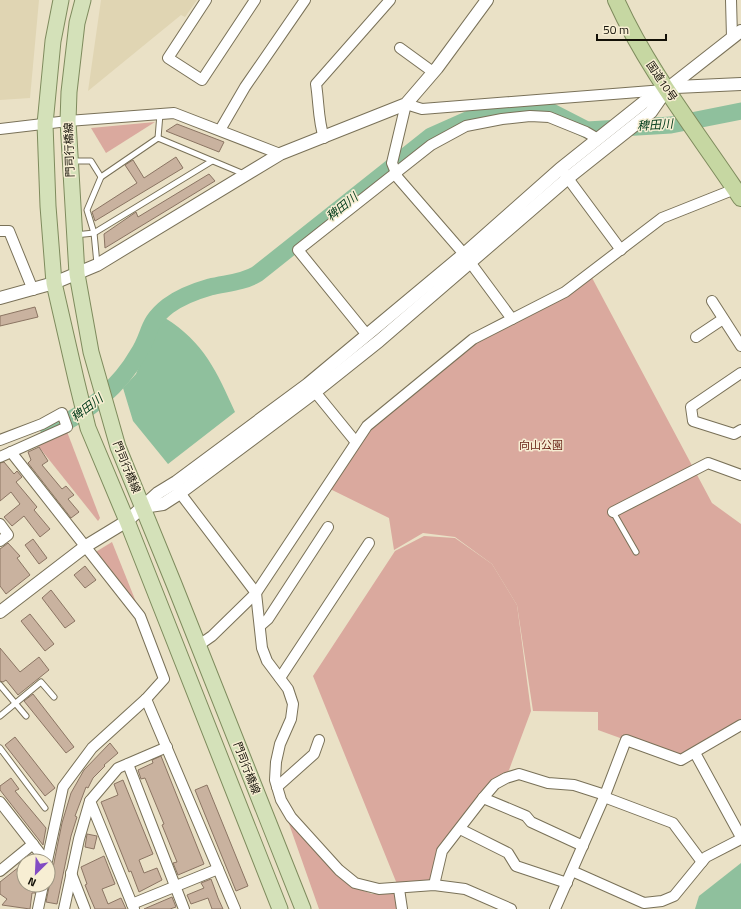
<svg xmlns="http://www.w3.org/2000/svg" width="741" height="909" viewBox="0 0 741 909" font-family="'Titillium Web','Noto Sans JP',sans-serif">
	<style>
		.built { fill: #e0d5b3 }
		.green { fill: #daa99e }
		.water { fill: #8fc09d }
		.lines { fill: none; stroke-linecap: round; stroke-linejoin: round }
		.river { stroke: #8fc09d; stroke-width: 17 }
		.building { fill: #c9b29f; stroke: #8b7563 }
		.service-casing { stroke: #797158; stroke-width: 7 }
		.minor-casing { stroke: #797158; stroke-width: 12 }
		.tertiary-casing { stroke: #797158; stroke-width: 14 }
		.primary-casing { stroke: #7e8b5d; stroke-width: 17 }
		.trunk-casing { stroke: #7e8b5d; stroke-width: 18 }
		.service { stroke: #fff; stroke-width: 5 }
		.minor { stroke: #fff; stroke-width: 10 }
		.tertiary { stroke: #fff; stroke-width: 12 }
		.primary { stroke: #d4e1b9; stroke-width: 15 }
		.trunk { stroke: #c6d7a2; stroke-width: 16 }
		.labels { text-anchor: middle; stroke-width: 3; stroke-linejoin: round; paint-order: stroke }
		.street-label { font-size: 11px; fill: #131007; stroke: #f7eed3 }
		.park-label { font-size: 11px; fill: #6a2518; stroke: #f7eed3 }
		.water-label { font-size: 12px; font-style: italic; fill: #003b1a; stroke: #f7eed3 }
	</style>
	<rect width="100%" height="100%" fill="#eae1c6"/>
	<!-- built -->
	<g class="built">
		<path d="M0,0h39l-9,98 -30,2z"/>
		<path d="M101,0h96l-12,17 -4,-2 -93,76z"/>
	</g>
	<!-- green -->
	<g class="green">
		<path d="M155,122l-49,31 -15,-25z"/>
		<path d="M590,274l122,229 29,21v201l-60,35 -83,-30v-18l-65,-1 -16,-106 -25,-41 -37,-27 -32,-4 -29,17 -5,-32 -63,-31 29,-46 118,-102z"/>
		<path d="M66,429l34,89 -2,3 -63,-79z"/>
		<path d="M424,536l31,2 37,26 25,41 14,106 -25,67 -64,73 -8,34 -35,4 -86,-213 82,-125z"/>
		<path d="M112,542l26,65 -44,-54z"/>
		<path d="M288,821l65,66 19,7 25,-1 2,16h-80z"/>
	</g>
	<!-- water -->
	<g class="water">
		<path d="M165,318c39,24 52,54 70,94l-67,52 -35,-43 -10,-33 13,-14 18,-46z"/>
		<path d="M741,863v46h-46l4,-13z"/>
	</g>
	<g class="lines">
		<!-- river -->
		<path class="river" d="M49,431c36,-17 69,-42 89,-77 13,-20 8,-31 30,-48 12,-9 28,-15 42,-19 16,-4 32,-4 47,-13l174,-138 45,-20 48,-5h26l37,19 84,-5 70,-14"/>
	</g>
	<!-- building -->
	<g class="building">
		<path d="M177,124l47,18 -5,10 -53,-21z"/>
		<path d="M176,157l7,11 -88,53 -3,-9 45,-29 -12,-18 8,-5 11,18z"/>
		<path d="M209,174l6,7 -110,67 -1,-14 32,-22 2,5z"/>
		<path d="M35,307l3,10 -38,9v-10z"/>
		<path d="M39,447l9,14 -6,4 20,24 4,-3 8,9 -6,4 11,13 -8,6 -43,-55 3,-3 -3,-8z"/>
		<path d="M4,462l10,12 3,-3 5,6 -6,5 21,25 -3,3 16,19 -10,8 -16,-21 -12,10 -8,-9 16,-13 -9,-12 -11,9v-38z"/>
		<path d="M33,539l14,19 -8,6 -14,-19z"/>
		<path d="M8,543l12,13 -3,2 13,17 -24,19 -6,-8v-37z"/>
		<path d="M85,566l11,14 -11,8 -11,-13z"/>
		<path d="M51,590l24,31 -10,7 -23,-30z"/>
		<path d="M30,614l24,30 -9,7 -24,-30z"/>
		<path d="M0,648l20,24 19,-15 10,13 -31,25 -12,-15 -3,2 -3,-1z"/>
		<path d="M33,694l41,53 -8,6 -42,-52z"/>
		<path d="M15,737l40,51 -10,8 -40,-51z"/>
		<path d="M110,743l8,10 -14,12 1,1 -12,12 -5,10 -2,-1 -11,29 2,1 -6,19 -14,68 -11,-2 16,-79 9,-30 13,-23z"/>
		<path d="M161,756l43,108 -26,11 -5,-12 4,-1 -15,-37 2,-1 -19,-46 -4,1 -3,-9 15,-7 -1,-3z"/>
		<path d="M11,778l8,11 -4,2 31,37 -3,17 -43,-55v-4z"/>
		<path d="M123,780l30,74 -14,6 5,13 13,-5 5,12 -23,12 -8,-21 -2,1 -28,-70 17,-7 -4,-11z"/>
		<path d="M207,785l41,101 -12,5 -41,-101z"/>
		<path d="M87,834l10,2 -3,13 -9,-2z"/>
		<path d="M104,856l11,28 -13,5 6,15 13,-6 5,11h-31l-6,-14 -4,-10 2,-1 -6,-17z"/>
		<path d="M24,863v22h12l-1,8h-3l-2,16 -28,-4 5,-6 -7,-5v-12z"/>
		<path d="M211,879l7,19 5,11h-11l-4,-11 -17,6 -4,-9 17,-7 -3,-5z"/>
		<path d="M172,897l4,10 -6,2h-26z"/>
	</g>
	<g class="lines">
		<defs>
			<g id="service">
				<path d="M158,138l2,-24"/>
				<path d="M72,161h19l10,16 57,-39 86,36"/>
				<path d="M75,235l19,-2 118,-72"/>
				<path d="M97,264l-3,-31 -7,-23 14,-33"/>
				<path d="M613,512l23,40"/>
				<path d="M0,685l26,31"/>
				<path d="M0,716l41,-34 13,15"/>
				<path d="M0,748l45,60"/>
			</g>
			<g id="minor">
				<path d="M206,0l-38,58 34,22 53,-80"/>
				<path d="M731,0l1,37"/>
				<path d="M400,48l33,24"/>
				<path d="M0,129l68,-8 106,-8 106,41"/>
				<path d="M220,130l25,-43 60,-87"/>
				<path d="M324,138c-6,-18 -5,-35 -8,-54l74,-84"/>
				<path d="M564,173l57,77"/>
				<path d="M0,231h9l24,59"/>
				<path d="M712,301l29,45"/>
				<path d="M512,319l-48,-65 -66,-76 -6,-15 14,-59 16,5 242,-19"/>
				<path d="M367,335l-69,-85 133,-105 35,-19 36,-7 28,-3 19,1 37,15 12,7"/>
				<path d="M696,337l27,-18"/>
				<path d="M741,373l-50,34 2,14 41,13 7,-4"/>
				<path d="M311,387l44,54"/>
				<path d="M0,440l42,-16 20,-11 5,14 -67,30"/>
				<path d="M11,452l129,164 24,63 -18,20 -54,49 -29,39 -16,74"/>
				<path d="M177,486l3,7 76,100 6,55 5,13 21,28 5,15 -2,15 -11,25 -4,18 -1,18 6,20 10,17 48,53 16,13 24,6 55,-4 31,4 46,20"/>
				<path d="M613,512l95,-49 33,12"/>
				<path d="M0,524l8,11 -8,6"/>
				<path d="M260,626l8,-7 60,-92"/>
				<path d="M199,645l13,-9 44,-43 111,-167 106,-87 92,-47 97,-74 73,-29"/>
				<path d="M280,678l89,-135"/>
				<path d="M146,699l89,210"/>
				<path d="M695,753l46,84"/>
				<path d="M128,764l56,145"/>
				<path d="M277,787l37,-33 5,-14"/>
				<path d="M604,797l69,26 29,39"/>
				<path d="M483,798l43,18 5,6 52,24"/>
				<path d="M0,802l46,59"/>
				<path d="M460,829l48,24 8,13 51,17"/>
				<path d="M0,871l33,-27"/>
				<path d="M572,871l72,32 18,-2 12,-5 32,-39 35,-18"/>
				<path d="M71,873l14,36"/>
				<path d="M434,885l8,-34 41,-53 12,-14 11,-6 13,-4 29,9 26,2 31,10"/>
				<path d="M399,889l3,20"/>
				<path d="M132,904l86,-35"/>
				<path d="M38,909l5,-24"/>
				<path d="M64,909l15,-70 11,-38"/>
				<path d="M134,909l-44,-108 28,-33 49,-21"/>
				<path d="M555,909l50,-114 21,-55 55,20 60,-35"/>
			</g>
			<g id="tertiary">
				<path d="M0,298l54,-15 43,-18 183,-111 126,-50 31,-36 50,-68"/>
				<path d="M143,507l20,-3 17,-11 135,-101 64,-51 189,-163 83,-66 16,-23 9,-2 65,-3"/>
				<path d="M0,612l86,-66 41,-25 31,-28 18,-11 132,-98 156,-130 96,-85 84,-67 23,-13 74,-58"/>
			</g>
			<g id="primary">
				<path d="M61,0l-8,41 -8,83 3,82 6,77 22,96 12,49 39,93 153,388"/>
				<path d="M83,0l-6,23 -8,69 -1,29 9,153 14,78 27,95 56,137 129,325"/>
			</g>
			<path id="trunk" d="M616,0c32,71 82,133 125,198"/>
		</defs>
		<!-- service casing -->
		<use href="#service" class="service-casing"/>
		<!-- minor casing -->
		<use href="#minor" class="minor-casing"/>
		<!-- tertiary casing -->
		<use href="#tertiary" class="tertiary-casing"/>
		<!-- primary casing -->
		<use href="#primary" class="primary-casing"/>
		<!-- trunk casing -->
		<use href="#trunk" class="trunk-casing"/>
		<!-- service -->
		<use href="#service" class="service"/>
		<!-- minor -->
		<use href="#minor" class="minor"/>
		<!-- tertiary -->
		<use href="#tertiary" class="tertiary"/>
		<!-- primary -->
		<use href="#primary" class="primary"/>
		<!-- trunk -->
		<use href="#trunk" class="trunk"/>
	</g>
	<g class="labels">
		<!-- street labels -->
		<g class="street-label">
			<text transform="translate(662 81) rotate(56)" y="4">国道10号</text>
			<text transform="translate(69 150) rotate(-92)" y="4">門司行橋線</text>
			<text transform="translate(127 467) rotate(68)" y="4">門司行橋線</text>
			<text transform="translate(247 768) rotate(69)" y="4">門司行橋線</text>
		</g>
		<!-- park labels -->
		<g class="park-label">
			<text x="541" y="449">向山公園</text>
		</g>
		<!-- water labels -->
		<g class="water-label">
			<text transform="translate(655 125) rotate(-4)" y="4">稗田川</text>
			<text transform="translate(342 207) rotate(-39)" y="4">稗田川</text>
			<text transform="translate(87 408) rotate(-38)" y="4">稗田川</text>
		</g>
	</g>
	<!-- north arrow -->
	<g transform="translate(36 873) rotate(204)"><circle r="19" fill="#f7eed3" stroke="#9c9581"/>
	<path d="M0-3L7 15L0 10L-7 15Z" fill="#834cc3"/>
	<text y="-6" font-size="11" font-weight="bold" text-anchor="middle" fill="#131007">N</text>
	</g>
	<!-- scale -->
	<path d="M597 34v6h69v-6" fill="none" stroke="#131007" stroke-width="2"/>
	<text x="603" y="34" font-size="12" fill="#131007" stroke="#f7eed3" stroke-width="3" paint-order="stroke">50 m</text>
</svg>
